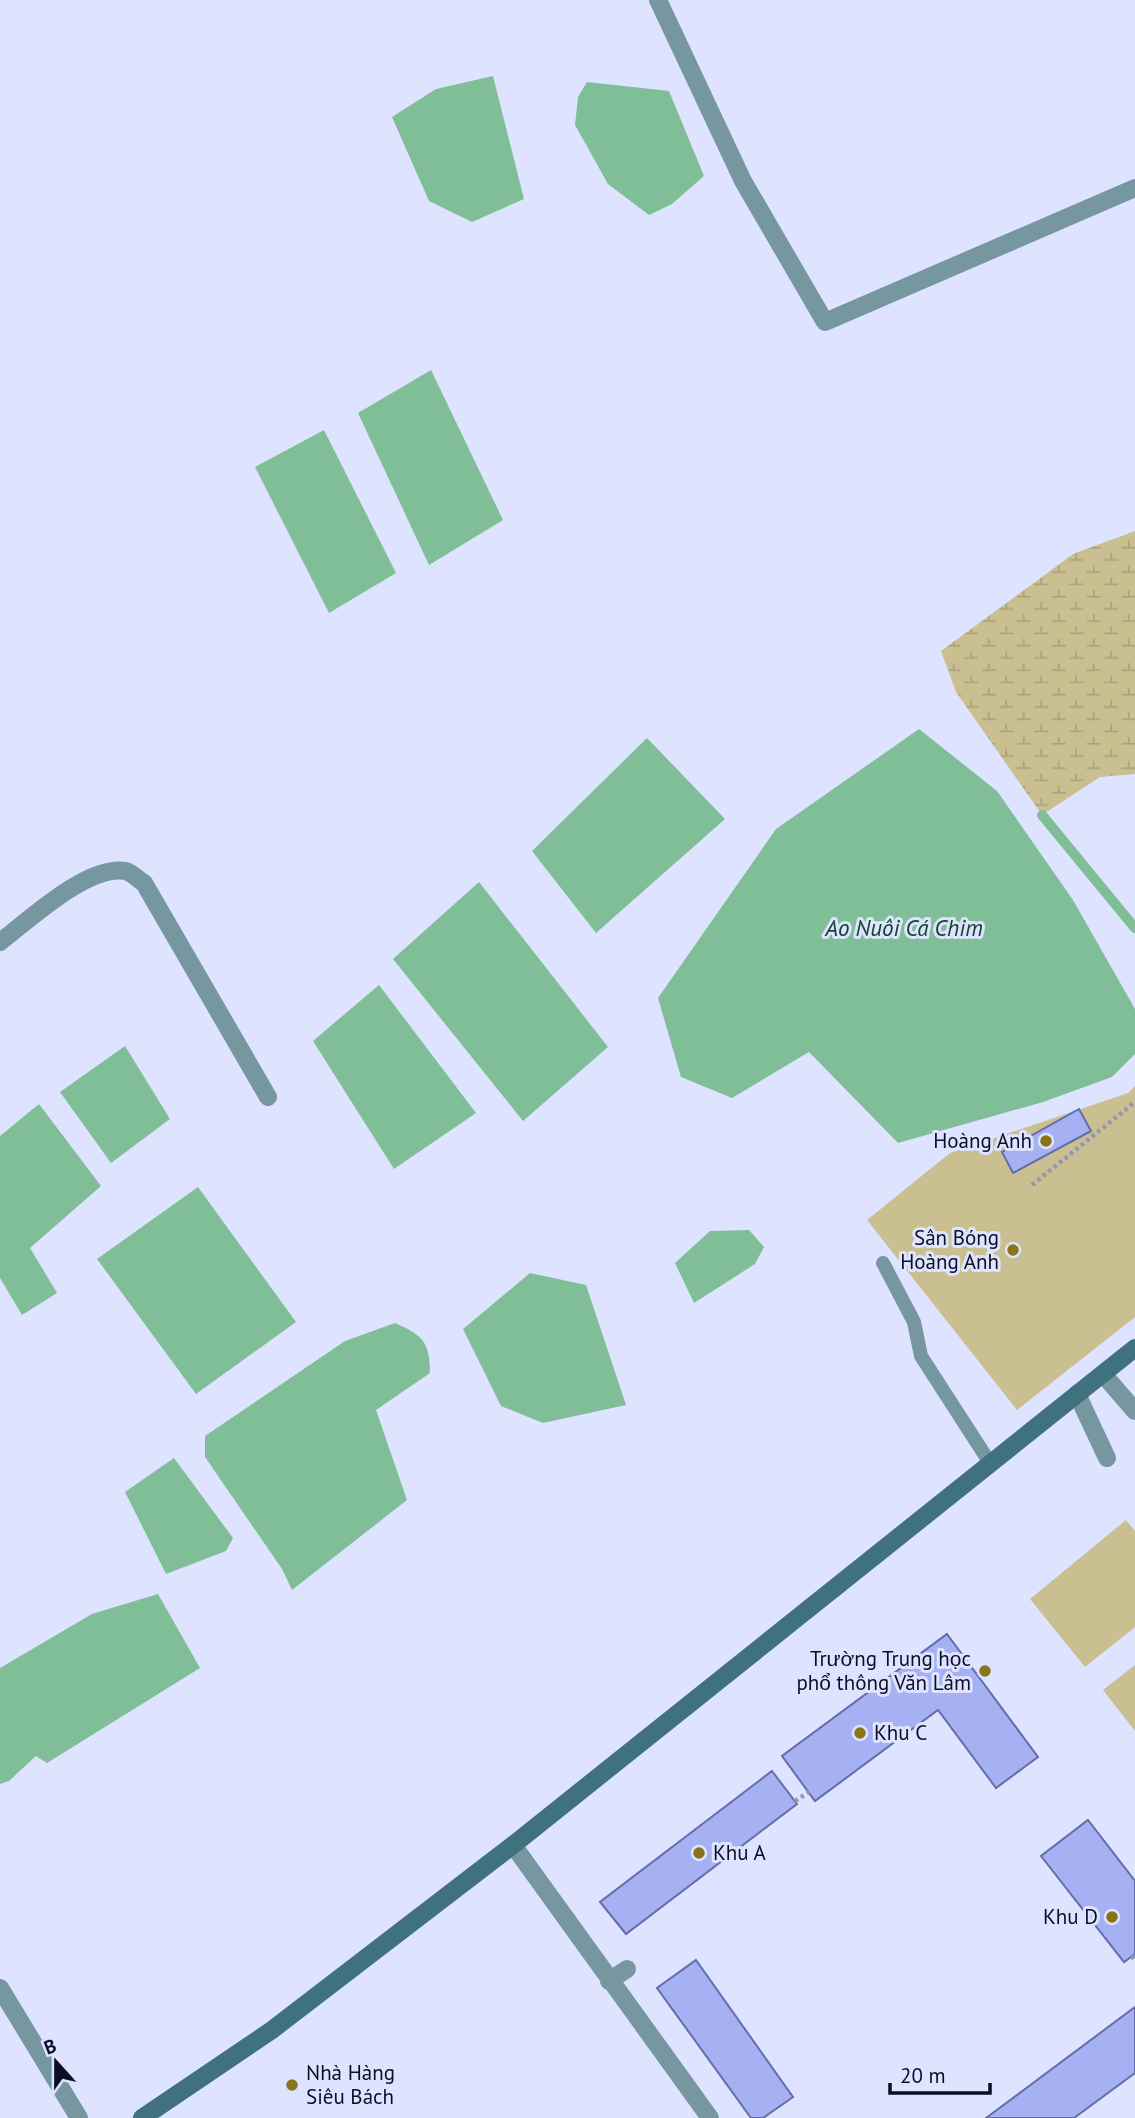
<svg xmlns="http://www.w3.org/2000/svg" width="1135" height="2118" viewBox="0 0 1135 2118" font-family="'PT Sans',sans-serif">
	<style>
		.grass { fill: #cabf90 }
		.wetland { fill: url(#wetland-marsh) }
		.water { fill: #80be97 }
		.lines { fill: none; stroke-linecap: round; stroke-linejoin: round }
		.stream { stroke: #80be97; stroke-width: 10 }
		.building { fill: #a5b1f2; stroke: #646daa; stroke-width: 2 }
		.path { stroke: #9398b2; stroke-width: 4.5; stroke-dasharray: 3.5 3.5; stroke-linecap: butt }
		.service { stroke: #7797a0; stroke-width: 14 }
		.minor { stroke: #7797a0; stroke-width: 18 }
		.secondary { stroke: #3f717e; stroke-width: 18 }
		.poi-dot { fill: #897519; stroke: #dee4ff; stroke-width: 2.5 }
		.labels { text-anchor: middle; stroke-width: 6; stroke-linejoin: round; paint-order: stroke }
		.poi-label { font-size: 21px; fill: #0b0e25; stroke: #dee4ff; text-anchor: end }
		.water-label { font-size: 23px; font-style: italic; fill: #14442a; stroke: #dee4ff }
	</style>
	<defs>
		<pattern id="wetland-marsh" width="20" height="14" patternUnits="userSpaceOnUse" patternTransform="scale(1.75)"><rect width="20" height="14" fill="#cabf90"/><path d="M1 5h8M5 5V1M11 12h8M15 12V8" fill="none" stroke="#aca37c"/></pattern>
	</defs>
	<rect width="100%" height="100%" fill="#dee4ff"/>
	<!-- grass -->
	<g class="grass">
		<path d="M1135,1086v231l-118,93 -150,-190 83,-67 178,-60z"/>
		<path d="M1126,1520l9,11v96l-50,40 -55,-68z"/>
		<path d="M1135,1665v66l-32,-41z"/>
	</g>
	<!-- wetland -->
	<path class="wetland" d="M1135,531v243l-35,3 -58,38 -86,-123 -15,-41 132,-97z"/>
	<!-- water -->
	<g class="water">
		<path d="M493,76l31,123 -52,23 -43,-21 -37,-84 44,-28z"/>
		<path d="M587,82l82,9 35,85 -32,28 -23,11 -41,-31 -33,-59 3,-28z"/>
		<path d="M431,370l72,150 -74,45 -71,-152z"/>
		<path d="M324,430l72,143 -67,40 -74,-146z"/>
		<path d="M919,729l78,62 76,109 62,109v45l-23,23 -69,25 -145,41 -89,-91 -77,46 -51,-21 -23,-79 118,-169z"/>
		<path d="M647,738l78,81 -129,114 -64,-82z"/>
		<path d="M479,882l129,165 -85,74 -130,-162z"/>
		<path d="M379,985l97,128 -82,56 -81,-128z"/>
		<path d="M125,1046l45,73 -59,44 -51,-71z"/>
		<path d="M39,1104l62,82 -71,62 27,45 -35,22 -22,-37v-142z"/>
		<path d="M198,1187l98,135 -100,72 -99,-135z"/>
		<path d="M749,1230l15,17 -9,17 -61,39 -19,-40 35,-32z"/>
		<path d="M530,1273l56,12 40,120 -83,18 -42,-17 -38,-77z"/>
		<path d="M395,1323c27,12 35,18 35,50l-54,37 31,90 -115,90 -10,-21 -77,-112v-21l140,-95z"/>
		<path d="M174,1458l59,80 -7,13 -60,23 -41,-82z"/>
		<path d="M158,1594l42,74 -153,95 -11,-7 -27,25 -9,3v-116l92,-54z"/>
	</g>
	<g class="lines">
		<!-- stream -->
		<path class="stream" d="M1042,815l93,113"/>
	</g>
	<!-- building -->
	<g class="building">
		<path d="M1079,1109l12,22 -78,42 -11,-21z"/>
		<path d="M947,1634l91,123 -42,31 -58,-78 -123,91 -33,-45z"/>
		<path d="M772,1771l25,33 -171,130 -26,-32z"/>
		<path d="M1088,1820l47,61v73l-11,8 -83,-106z"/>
		<path d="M696,1960l97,137 -30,21h-12l-94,-130z"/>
		<path d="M1135,2007v66l-61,45h-88z"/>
	</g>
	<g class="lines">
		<!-- path -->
		<g class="path">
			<path d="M1032,1185l103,-83"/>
			<path d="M795,1801l14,-9"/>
			<path d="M1132,1956l3,5"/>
		</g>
		<!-- service -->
		<path class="service" d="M883,1263l31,59 7,34 69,107"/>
		<!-- minor -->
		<g class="minor">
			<path d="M658,0l85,181 82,141 310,-134"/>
			<path d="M0,942c29,-22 88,-78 126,-71 6,2 13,9 18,12l124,214"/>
			<path d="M1103,1374l32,37"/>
			<path d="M1077,1394l30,64"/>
			<path d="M513,1845l197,273"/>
			<path d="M609,1981l18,-12"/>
			<path d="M0,1988l79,130"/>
		</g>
		<!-- secondary -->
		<path class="secondary" d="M142,2118l130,-88 241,-185 622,-497"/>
	</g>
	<!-- markers -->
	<g class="poi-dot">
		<circle cx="1046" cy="1141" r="7"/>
		<circle cx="1013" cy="1250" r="7"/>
		<circle cx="985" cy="1671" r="7"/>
		<circle cx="860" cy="1733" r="7"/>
		<circle cx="699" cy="1853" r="7"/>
		<circle cx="1112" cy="1917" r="7"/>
		<circle cx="292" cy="2085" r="7"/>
	</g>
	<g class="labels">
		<!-- poi labels -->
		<g class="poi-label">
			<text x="1032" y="1148">Hoàng Anh</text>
			<text x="999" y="1245">Sân Bóng<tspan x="999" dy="24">Hoàng Anh</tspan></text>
			<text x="971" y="1666">Trường Trung học<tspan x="971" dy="24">phổ thông Văn Lâm</tspan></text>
			<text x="874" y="1740" text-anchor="start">Khu C</text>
			<text x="713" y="1860" text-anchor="start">Khu A</text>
			<text x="1098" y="1924">Khu D</text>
			<text x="306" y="2080" text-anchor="start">Nhà Hàng<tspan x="306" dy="24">Siêu Bách</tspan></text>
		</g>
		<!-- water labels -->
		<g class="water-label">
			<text x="904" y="936">Ao Nuôi Cá Chim</text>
		</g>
	</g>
	<!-- north arrow -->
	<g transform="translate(56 2062) rotate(339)" stroke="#dee4ff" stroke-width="5" paint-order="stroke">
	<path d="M0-5L12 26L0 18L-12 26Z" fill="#0b0e25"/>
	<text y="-10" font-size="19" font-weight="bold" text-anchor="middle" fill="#0b0e25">B</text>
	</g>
	<!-- scale -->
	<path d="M890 2083v10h100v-10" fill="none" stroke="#0b0e25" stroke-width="3.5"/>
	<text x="900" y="2083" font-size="21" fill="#0b0e25" stroke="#dee4ff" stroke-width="5" paint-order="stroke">20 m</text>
</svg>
